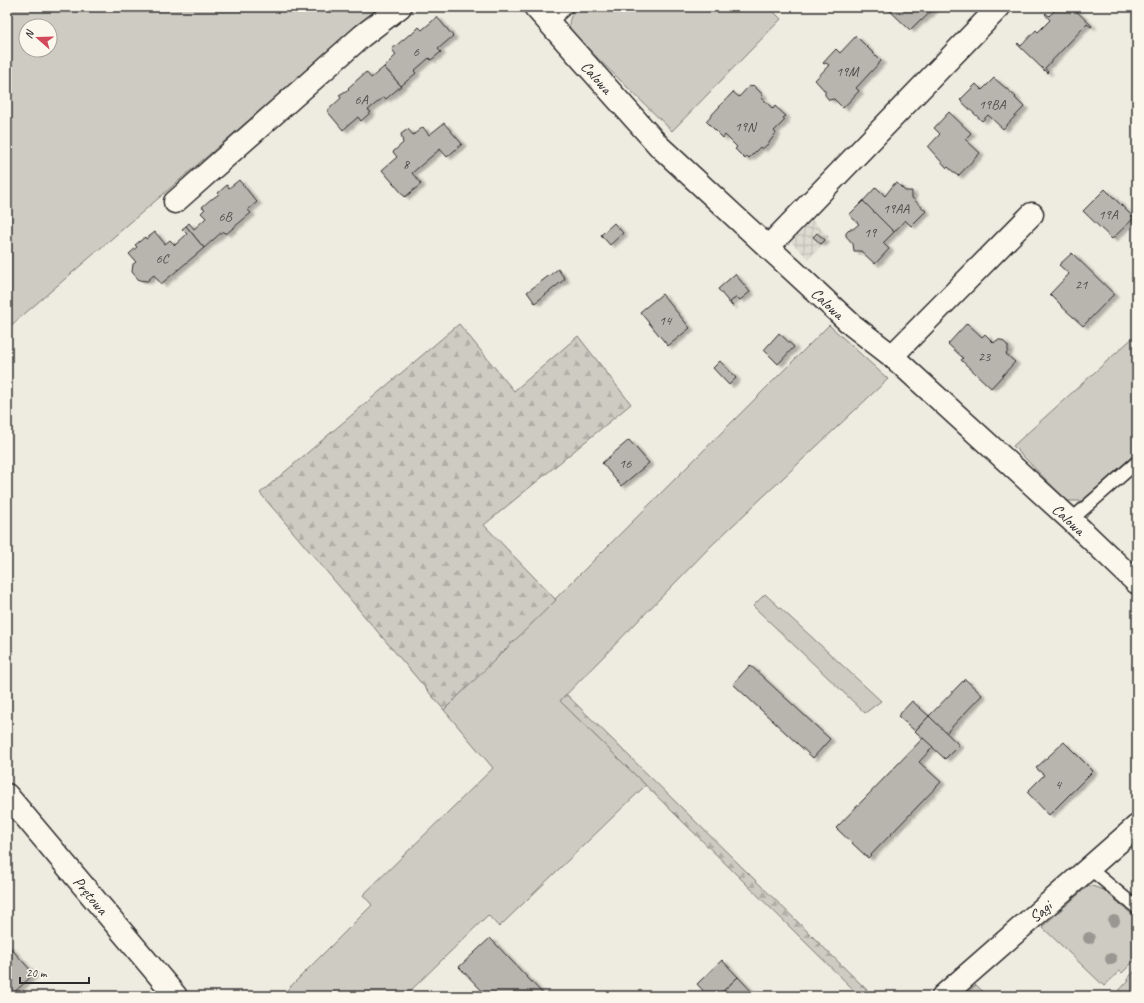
<svg xmlns="http://www.w3.org/2000/svg" width="1144" height="1003" viewBox="0 0 1144 1003" font-family="Caveat,sans-serif">
	<style>
		.industrial { fill: url(#industrial-grid) }
		.green { fill: #cecbc2; stroke: #7c7b76; fill-rule: evenodd }
		.forest { fill: url(#forest-firs); stroke: #7c7b76 }
		.building { fill: #b8b5ae; stroke: #2b2b2b; filter: url(#shadow) }
		.lines { fill: none; stroke-linecap: round; stroke-linejoin: round }
		.lane-casing { stroke: #2b2b2b; stroke-width: 15 }
		.street-casing { stroke: #2b2b2b; stroke-width: 25 }
		.secondary-casing { stroke: #2b2b2b; stroke-width: 25 }
		.lane { stroke: #fbf7ec; stroke-width: 12 }
		.street { stroke: #fbf7ec; stroke-width: 22 }
		.secondary { stroke: #fbf7ec; stroke-width: 22 }
		.tree { fill: #999791 }
		.labels { text-anchor: middle; stroke-width: 3.5; stroke-linejoin: round; paint-order: stroke }
		.number-label { font-size: 14px; fill: #4e4e4c }
		.street-label { font-size: 16px; fill: #2b2b2b; stroke: #fbf7ec }
	</style>
	<defs>
		<pattern id="industrial-grid" width="8" height="8" patternUnits="userSpaceOnUse"><rect width="8" height="8" fill="#dedbd1"/><path d="M0 4h8M4 0v8" fill="none" stroke="#bfbcb4"/></pattern>
		<pattern id="forest-firs" width="22" height="20" patternUnits="userSpaceOnUse"><rect width="22" height="20" fill="#cecbc2"/><path d="M5 1l3.5 6h-7zM16 11l3.5 6h-7z" fill="#b1aea7"/></pattern>
		<filter id="shadow"><feDropShadow dx="4.5" dy="2.5" stdDeviation="1" flood-color="#0004"/></filter>
	</defs>
	<rect width="100%" height="100%" fill="#eeebe0"/>
	<filter id="ink" filterUnits="userSpaceOnUse"><feTurbulence type="fractalNoise" baseFrequency=".025" numOctaves="2"/><feDisplacementMap in="SourceGraphic" scale="8" xChannelSelector="R" yChannelSelector="G"/><feConvolveMatrix kernelMatrix="1 2 1 2 8 2 1 2 1" color-interpolation-filters="sRGB"/></filter>
	<g filter="url(#ink)">
		<!-- industrial -->
		<path class="industrial" d="M812,220l17,17 -20,22 -18,-17z"/>
		<!-- green -->
		<g class="green">
			<path d="M7,7h373l-373,322zM26,26h24v24h-24z"/>
			<path d="M579,7h190l12,12 -109,112 -101,-99c-4,-11 -1,-17 8,-25z"/>
			<path d="M829,325l59,54 -176,166 -152,156 86,84 -147,142 -11,-12 -83,81h-123l1,-2 89,-89 -9,-10 130,-127 -49,-58z"/>
			<path d="M1137,334v118l-55,49h-15l-54,-55z"/>
			<path d="M765,594l116,107 -16,12 -112,-107z"/>
			<path d="M1089,885l15,5 33,29v39l-15,15 -2,-2 -16,15 -62,-59z"/>
			<path d="M1137,969v27h-23l15,-16 -2,-1z"/>
			<path d="M976,985l12,11h-16l-4,-4z"/>
		</g>
		<!-- forest -->
		<g class="forest">
			<path d="M459,324l55,67 64,-55 53,68 -147,121 72,75 -112,110 -184,-217z"/>
			<path d="M566,694l307,302h-13l-300,-295z"/>
		</g>
		<!-- building -->
		<g class="building">
			<path d="M886,7h48l1,1 -14,13 -1,-1 -10,10z"/>
			<path d="M1058,7h14l20,19 -1,1 -4,-3 -42,44 3,4 -1,1 -30,-29 1,-1 3,3 15,-16 2,2 12,-12 -5,-6 1,-1 3,3z"/>
			<path d="M437,17l16,19 -15,13 3,3 -10,8 -2,-2 -15,13 2,2 -15,13 -17,-19 12,-12 -4,-6 18,-15 1,1 8,-8 3,3z"/>
			<path d="M856,36l25,25 -25,27 3,3 -16,17 -9,-9 -5,1 -4,-5v-4l-10,-11 14,-15 -3,-2 -2,1 -1,-1 13,-14 4,4z"/>
			<path d="M384,67l17,19 -15,13 -2,-2 -16,13 3,2 -10,9 -3,-4 -15,13 -16,-19 14,-13 -2,-3 10,-6 -1,-1 18,-16 5,6z"/>
			<path d="M994,78l22,19 -1,1 9,9 -21,22 -15,-14 -6,6 -22,-21 16,-16 6,6z"/>
			<path d="M753,85l10,10 -2,2 12,12 2,-3 11,10 -3,2 2,2 -11,11 2,2 -8,11 -6,5 -2,-2 -11,11 -2,-2 -2,3 -10,-10 2,-2 -12,-12 -2,3 -17,-17 27,-29 6,5 10,-11 2,1z"/>
			<path d="M1137,89v12l-4,-10z"/>
			<path d="M949,112l22,21 -6,6 15,14 -22,23 -10,-9 -1,1 -19,-21 12,-13 -6,-6z"/>
			<path d="M444,123l18,21 -15,13 -7,-8 -28,24 9,11 -16,13 -23,-27 15,-13 -4,-5 10,-9 -2,-9 7,-5 5,6 10,-8 6,8z"/>
			<path d="M239,180l18,22 -9,8 3,3 -25,21 -3,-3 -19,17 -18,-22 3,-3 5,6 12,-11 -5,-5 4,-4 -3,-2 9,-8h1l7,-5 -1,-1 9,-8 2,3z"/>
			<path d="M897,183l8,8h7v7l14,13 -15,15 -6,-6 -11,12 -31,-31 13,-14 9,9 9,-12z"/>
			<path d="M1105,189l29,29 -22,21 -29,-28z"/>
			<path d="M863,201l31,31 -11,11 6,6 -14,15 -14,-13h-7l-1,-7 -7,-8v-3l4,-4h3l6,-5 -10,-9z"/>
			<path d="M614,223l9,10 -13,12 -9,-10z"/>
			<path d="M186,226l18,22 -43,36 -7,-9 -7,6 -8,-1 -7,-8 1,-8 3,-2 -7,-8 8,-7 -2,-2 10,-8 1,2 9,-7 10,12 5,-4 5,5 12,-11 -5,-5z"/>
			<path d="M817,233l8,7 -4,4 -8,-7z"/>
			<path d="M1072,253l42,41 -31,32 -23,-21h1l-11,-11 19,-20 -10,-9z"/>
			<path d="M558,269l7,10 -30,24 -8,-11z"/>
			<path d="M735,274l15,18 -10,8 -3,-3 -7,5 3,4h-1l-14,-17z"/>
			<path d="M662,294l28,34 -22,18 -28,-34z"/>
			<path d="M967,323l15,14 3,-3 9,9 3,-3h5l6,6v5l-2,3 9,8 -24,26 -30,-28 2,-2 -15,-14z"/>
			<path d="M779,333l15,14 -16,17 -14,-14z"/>
			<path d="M720,361l16,17 -7,7 -16,-17z"/>
			<path d="M629,440l20,23 -28,23 -19,-23z"/>
			<path d="M750,665l80,74 -17,19 -80,-74z"/>
			<path d="M965,679l17,16 -36,38 -17,-17z"/>
			<path d="M912,701l17,15 -14,15 -17,-15z"/>
			<path d="M929,716l30,29 -14,14 -30,-28z"/>
			<path d="M923,738l10,9 -14,15 22,20 -73,76 -32,-30z"/>
			<path d="M1064,742l29,29 -44,44 -22,-23 17,-17 -8,-7z"/>
			<path d="M490,938l55,58h-58l-28,-29z"/>
			<path d="M7,944l27,30 -24,22h-3z"/>
			<path d="M722,960l16,17 -20,19h-10l-11,-12z"/>
			<path d="M738,977l18,19h-38z"/>
		</g>
		<g class="lines">
			<defs>
				<g id="lane">
					<path d="M549,23l18,-16"/>
					<path d="M1071,520l66,-58"/>
					<path d="M1089,868l48,40"/>
				</g>
				<g id="street">
					<path d="M535,7l125,140 192,178 40,31 179,164 66,63"/>
					<path d="M175,202l187,-166 38,-29"/>
					<path d="M768,247l231,-240"/>
					<path d="M892,356l140,-142"/>
				</g>
				<g id="secondary">
					<path d="M7,795l169,201"/>
					<path d="M943,996l194,-170"/>
				</g>
			</defs>
			<!-- lane casing -->
			<use href="#lane" class="lane-casing"/>
			<!-- street casing -->
			<use href="#street" class="street-casing"/>
			<!-- secondary casing -->
			<use href="#secondary" class="secondary-casing"/>
			<!-- lane -->
			<use href="#lane" class="lane"/>
			<!-- street -->
			<use href="#street" class="street"/>
			<!-- secondary -->
			<use href="#secondary" class="secondary"/>
		</g>
		<!-- trees -->
		<g class="tree">
			<circle cx="1114" cy="921" r="6"/>
			<circle cx="1089" cy="938" r="6"/>
			<circle cx="1111" cy="959" r="6"/>
		</g>
	</g>
	<g class="labels">
		<!-- number labels -->
		<g class="number-label">
			<text x="416" y="56">6</text>
			<text x="847" y="76">19M</text>
			<text x="361" y="104">6A</text>
			<text x="992" y="109">19BA</text>
			<text x="745" y="131">19N</text>
			<text x="406" y="169">8</text>
			<text x="896" y="213">19AA</text>
			<text x="1108" y="219">19A</text>
			<text x="225" y="221">6B</text>
			<text x="870" y="237">19</text>
			<text x="162" y="263">6C</text>
			<text x="1081" y="289">21</text>
			<text x="665" y="325">14</text>
			<text x="984" y="361">23</text>
			<text x="625" y="468">16</text>
			<text x="1058" y="789">4</text>
		</g>
		<!-- street labels -->
		<g class="street-label">
			<text transform="translate(597 77) rotate(48)" y="6">Calowa</text>
			<text transform="translate(828 303) rotate(43)" y="6">Calowa</text>
			<text transform="translate(1069 519) rotate(43)" y="6">Calowa</text>
			<text transform="translate(91 895) rotate(50)" y="6">Prętowa</text>
			<text transform="translate(1040 911) rotate(-41)" y="6">Sągi</text>
		</g>
	</g>
	<!-- margin -->
	<rect width="1144" height="1003" fill="none" stroke="#fbf7ec" stroke-width="24"/>
	<rect x="12" y="12" width="1120" height="979" fill="none" stroke="#2b2b2b" stroke-width="1.5" filter="url(#ink)"/>
	<!-- north arrow -->
	<g transform="translate(38 38) rotate(290)"><circle r="19" fill="#fbf7ec" stroke="#a8a59f"/>
	<path d="M0-3L7 15L0 10L-7 15Z" fill="#d1495b"/>
	<text y="-6" font-size="11" font-weight="bold" text-anchor="middle" fill="#2b2b2b">N</text>
	</g>
	<!-- scale -->
	<path d="M20 977v6h69v-6" fill="none" stroke="#2b2b2b" stroke-width="2"/>
	<text x="26" y="977" font-size="12" fill="#2b2b2b" stroke="#fbf7ec" stroke-width="3" paint-order="stroke">20 m</text>
</svg>
